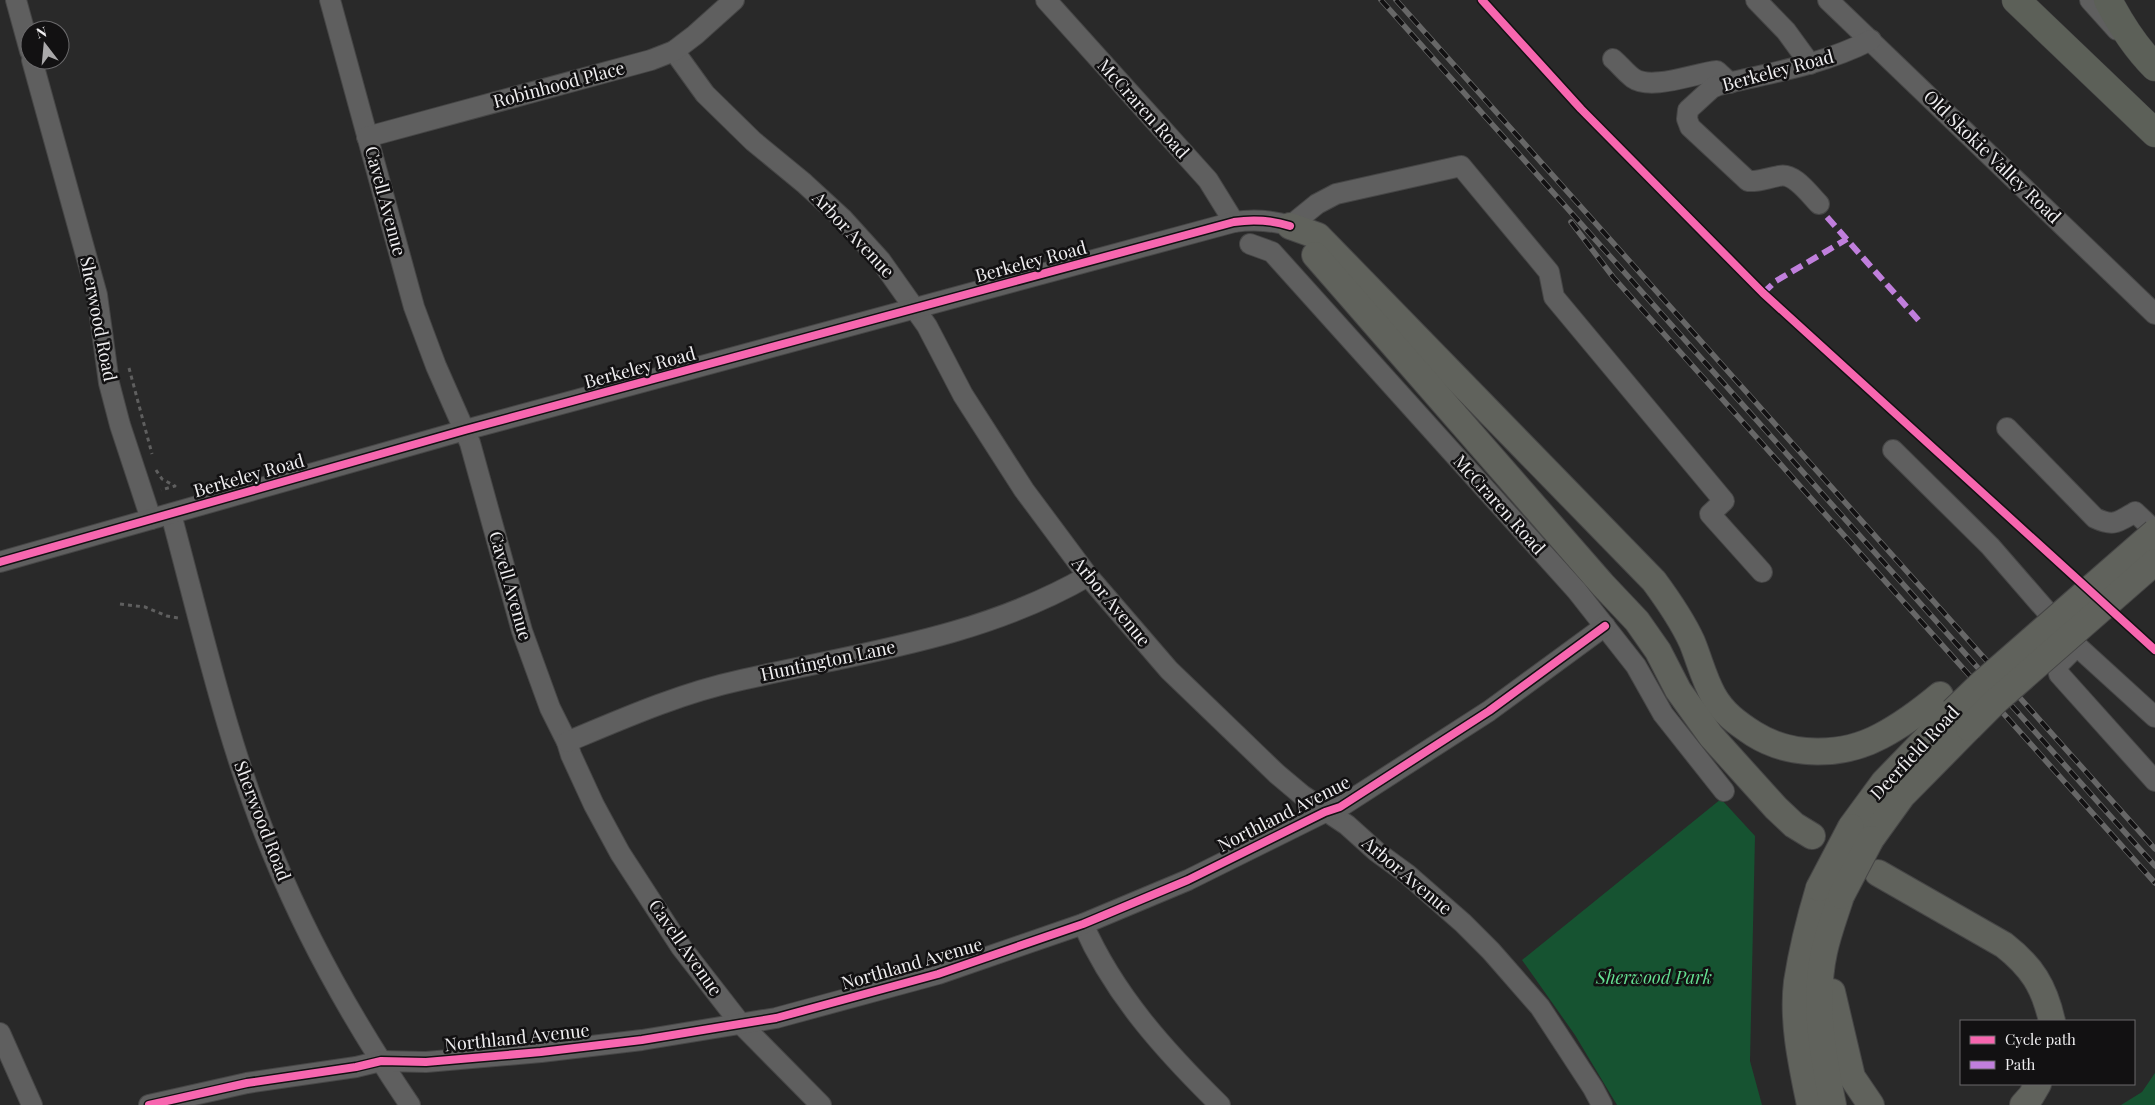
<svg xmlns="http://www.w3.org/2000/svg" width="2155" height="1105" viewBox="0 0 2155 1105" font-family="'Playfair Display',serif">
	<style>
		.green { fill: #165331 }
		.lines { fill: none; stroke-linecap: round; stroke-linejoin: round }
		.minor-casing { stroke: #464646; stroke-width: 22 }
		.major-casing { stroke: #464646; stroke-width: 28 }
		.highway-casing { stroke: #464646; stroke-width: 29 }
		.path { stroke: #5f5f5f; stroke-width: 3; stroke-dasharray: 4 4; stroke-linecap: butt }
		.minor { stroke: #5f5f5f; stroke-width: 20 }
		.major { stroke: #60625c; stroke-width: 26 }
		.highway { stroke: #5c6058; stroke-width: 28 }
		.rail-casing { stroke: #676767; stroke-width: 5.5 }
		.rail { stroke: #121112; stroke-width: 4; stroke-dasharray: 11; stroke-linecap: butt }
		.major-bridge-casing { stroke: #464646; stroke-width: 28; stroke-linecap: butt }
		.major-bridge { stroke: #60625c; stroke-width: 26 }
		.quiet { stroke: #c07fdc; stroke-width: 6; stroke-dasharray: 12 6; stroke-linecap: butt }
		.cycleway-casing { stroke: #121112; stroke-width: 11 }
		.cycleway { stroke: #f766af; stroke-width: 8 }
		.labels { text-anchor: middle; stroke-width: 5; stroke-linejoin: round; paint-order: stroke }
		.street-label { font-size: 18px; fill: #efeef0; stroke: #121112 }
		.park-label { font-size: 18px; font-style: italic; fill: #64df91; stroke: #121112 }
	</style>
	<rect width="100%" height="100%" fill="#292929"/>
	<!-- green -->
	<g class="green">
		<path d="M1721,799l34,37 -5,225 12,44h-145l-42,-70 -53,-75z"/>
		<path d="M2155,1073v32h-34l21,-13z"/>
	</g>
	<g class="lines">
		<defs>
			<g id="minor">
				<path d="M16,0l14,51"/>
				<path d="M330,0l84,307 22,59 34,77 52,188 28,77 17,34 4,13 23,50 26,48 61,94 59,76 81,82"/>
				<path d="M1046,0l162,180 26,42"/>
				<path d="M1756,0l30,31 24,33"/>
				<path d="M1828,0l327,314"/>
				<path d="M2090,0l27,30"/>
				<path d="M674,51l31,43 48,47 51,42 38,35 39,43 46,65 36,69 61,95 64,86 81,94 108,104 25,21 45,30 30,27 30,22 56,49 28,28 49,56 53,81 9,17"/>
				<path d="M1613,59c7,6 13,14 20,19 18,13 62,-5 84,-7l13,12"/>
				<path d="M32,60l65,235 12,88 11,42 31,94"/>
				<path d="M367,137l284,-77 23,-9 21,-16 39,-35"/>
				<path d="M1819,204c-10,-10 -25,-32 -40,-28 -12,2 -20,6 -31,5l-58,-54 -3,-8 1,-9 24,-22 7,-3c52,-12 103,-20 152,-45"/>
				<path d="M1250,244l22,8 305,339 59,75 27,48 61,77"/>
				<path d="M2007,428l88,90c19,9 23,4 40,-6l20,19"/>
				<path d="M1893,450l97,96 73,84"/>
				<path d="M171,514c31,115 57,233 103,343 36,88 83,170 136,248"/>
				<path d="M0,562l465,-132 769,-208c19,-3 37,-2 56,4l27,-22 19,-10 125,-28 88,106 5,25 170,204 -14,13 52,58"/>
				<path d="M2155,717l-78,-71 -19,19 1,9 96,107"/>
				<path d="M567,742c57,-24 114,-49 174,-62 119,-27 240,-42 347,-104"/>
				<path d="M1083,924c31,71 83,128 137,181"/>
				<path d="M0,1033l32,72"/>
				<path d="M149,1105l98,-22 109,-16 25,-6 45,1 115,-10 101,-12 134,-22 162,-44 145,-50 105,-44 137,-68 15,-5 149,-96 116,-85"/>
			</g>
			<g id="major">
				<path d="M1290,226l28,10 336,345c14,19 28,39 38,61 7,17 12,37 21,53 10,18 24,28 41,39 37,23 88,23 127,2 21,-11 41,-26 59,-41"/>
				<path d="M1315,255l287,329 35,37 21,30 20,39 33,46 65,72 18,17 18,11"/>
				<path d="M1851,827l33,-45 69,-71"/>
				<path d="M1871,839l31,-43 67,-68"/>
				<path d="M1878,873l126,72c28,22 40,41 48,76"/>
				<path d="M1832,992l20,85 19,28"/>
				<path d="M1810,1105c-8,-39 -18,-83 -13,-123 5,-32 13,-64 22,-94"/>
				<path d="M1833,1105c-10,-49 -20,-103 -9,-153 4,-19 11,-37 17,-56"/>
				<path d="M2023,1105l8,-9 7,-12"/>
			</g>
			<g id="highway">
				<path d="M2016,0l139,133"/>
				<path d="M2108,0c13,25 27,47 47,67"/>
			</g>
		</defs>
		<!-- minor casing -->
		<use href="#minor" class="minor-casing"/>
		<!-- major casing -->
		<use href="#major" class="major-casing"/>
		<!-- highway casing -->
		<use href="#highway" class="highway-casing"/>
		<!-- path -->
		<g class="path">
			<path d="M129,368l23,86"/>
			<path d="M156,470l6,9 13,7 -14,4"/>
			<path d="M120,604l25,3 22,9 11,2"/>
		</g>
		<!-- minor -->
		<use href="#minor" class="minor"/>
		<!-- major -->
		<use href="#major" class="major"/>
		<!-- highway -->
		<use href="#highway" class="highway"/>
		<defs>
			<g id="rail">
				<path d="M1381,0l774,866"/>
				<path d="M1396,0l759,849"/>
				<path d="M1571,222l42,55 542,606"/>
			</g>
		</defs>
		<!-- rail casing -->
		<use href="#rail" class="rail-casing"/>
		<!-- rail -->
		<use href="#rail" class="rail"/>
		<defs>
			<g id="major-bridge">
				<path d="M1953,711l28,-27 174,-152"/>
				<path d="M1969,728l27,-27 159,-139"/>
				<path d="M1819,888l32,-61"/>
				<path d="M1841,896l30,-57"/>
			</g>
		</defs>
		<!-- major-bridge casing -->
		<use href="#major-bridge" class="major-bridge-casing"/>
		<!-- major-bridge -->
		<use href="#major-bridge" class="major-bridge"/>
		<!-- quiet -->
		<g class="quiet">
			<path d="M1827,217l93,105"/>
			<path d="M1763,293l13,-12 71,-42"/>
		</g>
		<defs>
			<g id="cycleway">
				<path d="M1482,0l99,109 182,184 392,357"/>
				<path d="M0,562l465,-132 769,-208c19,-3 37,-2 56,4"/>
				<path d="M149,1105l98,-22 109,-16 25,-6 45,1 115,-10 101,-12 134,-22 162,-44 145,-50 105,-44 137,-68 15,-5 149,-96 116,-85"/>
			</g>
		</defs>
		<!-- cycleway casing -->
		<use href="#cycleway" class="cycleway-casing"/>
		<!-- cycleway -->
		<use href="#cycleway" class="cycleway"/>
	</g>
	<g class="labels">
		<!-- street labels -->
		<g class="street-label">
			<text transform="translate(1778 71) rotate(-15)" y="6">Berkeley Road</text>
			<text transform="translate(559 85) rotate(-15)" y="6">Robinhood Place</text>
			<text transform="translate(1143 109) rotate(48)" y="6">McCraren Road</text>
			<text transform="translate(1992 157) rotate(44)" y="6">Old Skokie Valley Road</text>
			<text transform="translate(385 201) rotate(75)" y="6">Cavell Avenue</text>
			<text transform="translate(853 235) rotate(47)" y="6">Arbor Avenue</text>
			<text transform="translate(1031 262) rotate(-15)" y="6">Berkeley Road</text>
			<text transform="translate(98 319) rotate(79)" y="6">Sherwood Road</text>
			<text transform="translate(640 368) rotate(-15)" y="6">Berkeley Road</text>
			<text transform="translate(249 476) rotate(-16)" y="6">Berkeley Road</text>
			<text transform="translate(1499 505) rotate(48)" y="6">McCraren Road</text>
			<text transform="translate(510 586) rotate(74)" y="6">Cavell Avenue</text>
			<text transform="translate(1111 602) rotate(50)" y="6">Arbor Avenue</text>
			<text transform="translate(828 661) rotate(-12)" y="6">Huntington Lane</text>
			<text transform="translate(1915 753) rotate(-47)" y="6">Deerfield Road</text>
			<text transform="translate(1284 814) rotate(-27)" y="6">Northland Avenue</text>
			<text transform="translate(262 821) rotate(69)" y="6">Sherwood Road</text>
			<text transform="translate(1407 876) rotate(40)" y="6">Arbor Avenue</text>
			<text transform="translate(685 948) rotate(55)" y="6">Cavell Avenue</text>
			<text transform="translate(912 964) rotate(-16)" y="6">Northland Avenue</text>
			<text transform="translate(517 1038) rotate(-6)" y="6">Northland Avenue</text>
		</g>
		<!-- park labels -->
		<g class="park-label">
			<text x="1654" y="984">Sherwood Park</text>
		</g>
	</g>
	<!-- legend -->
	<rect x="1960" y="1020" width="175" height="65" fill="#121112" stroke="#6a696b"/>
	<rect x="1970" y="1036" width="25" height="8" fill="#f766af" stroke="#6a696b"/>
	<text x="2005" y="1045" font-size="15" fill="#efeef0">Cycle path</text>
	<rect x="1970" y="1061" width="25" height="8" fill="#c07fdc" stroke="#6a696b"/>
	<text x="2005" y="1070" font-size="15" fill="#efeef0">Path</text>
	<!-- north arrow -->
	<g transform="translate(45 45) rotate(344)"><circle r="24" fill="#121112" stroke="#6a696b"/>
	<path d="M0-4L9 19L0 12L-9 19Z" fill="#aaa9aa"/>
	<text y="-8" font-size="14" font-weight="bold" text-anchor="middle" fill="#efeef0">N</text>
	</g>
</svg>
